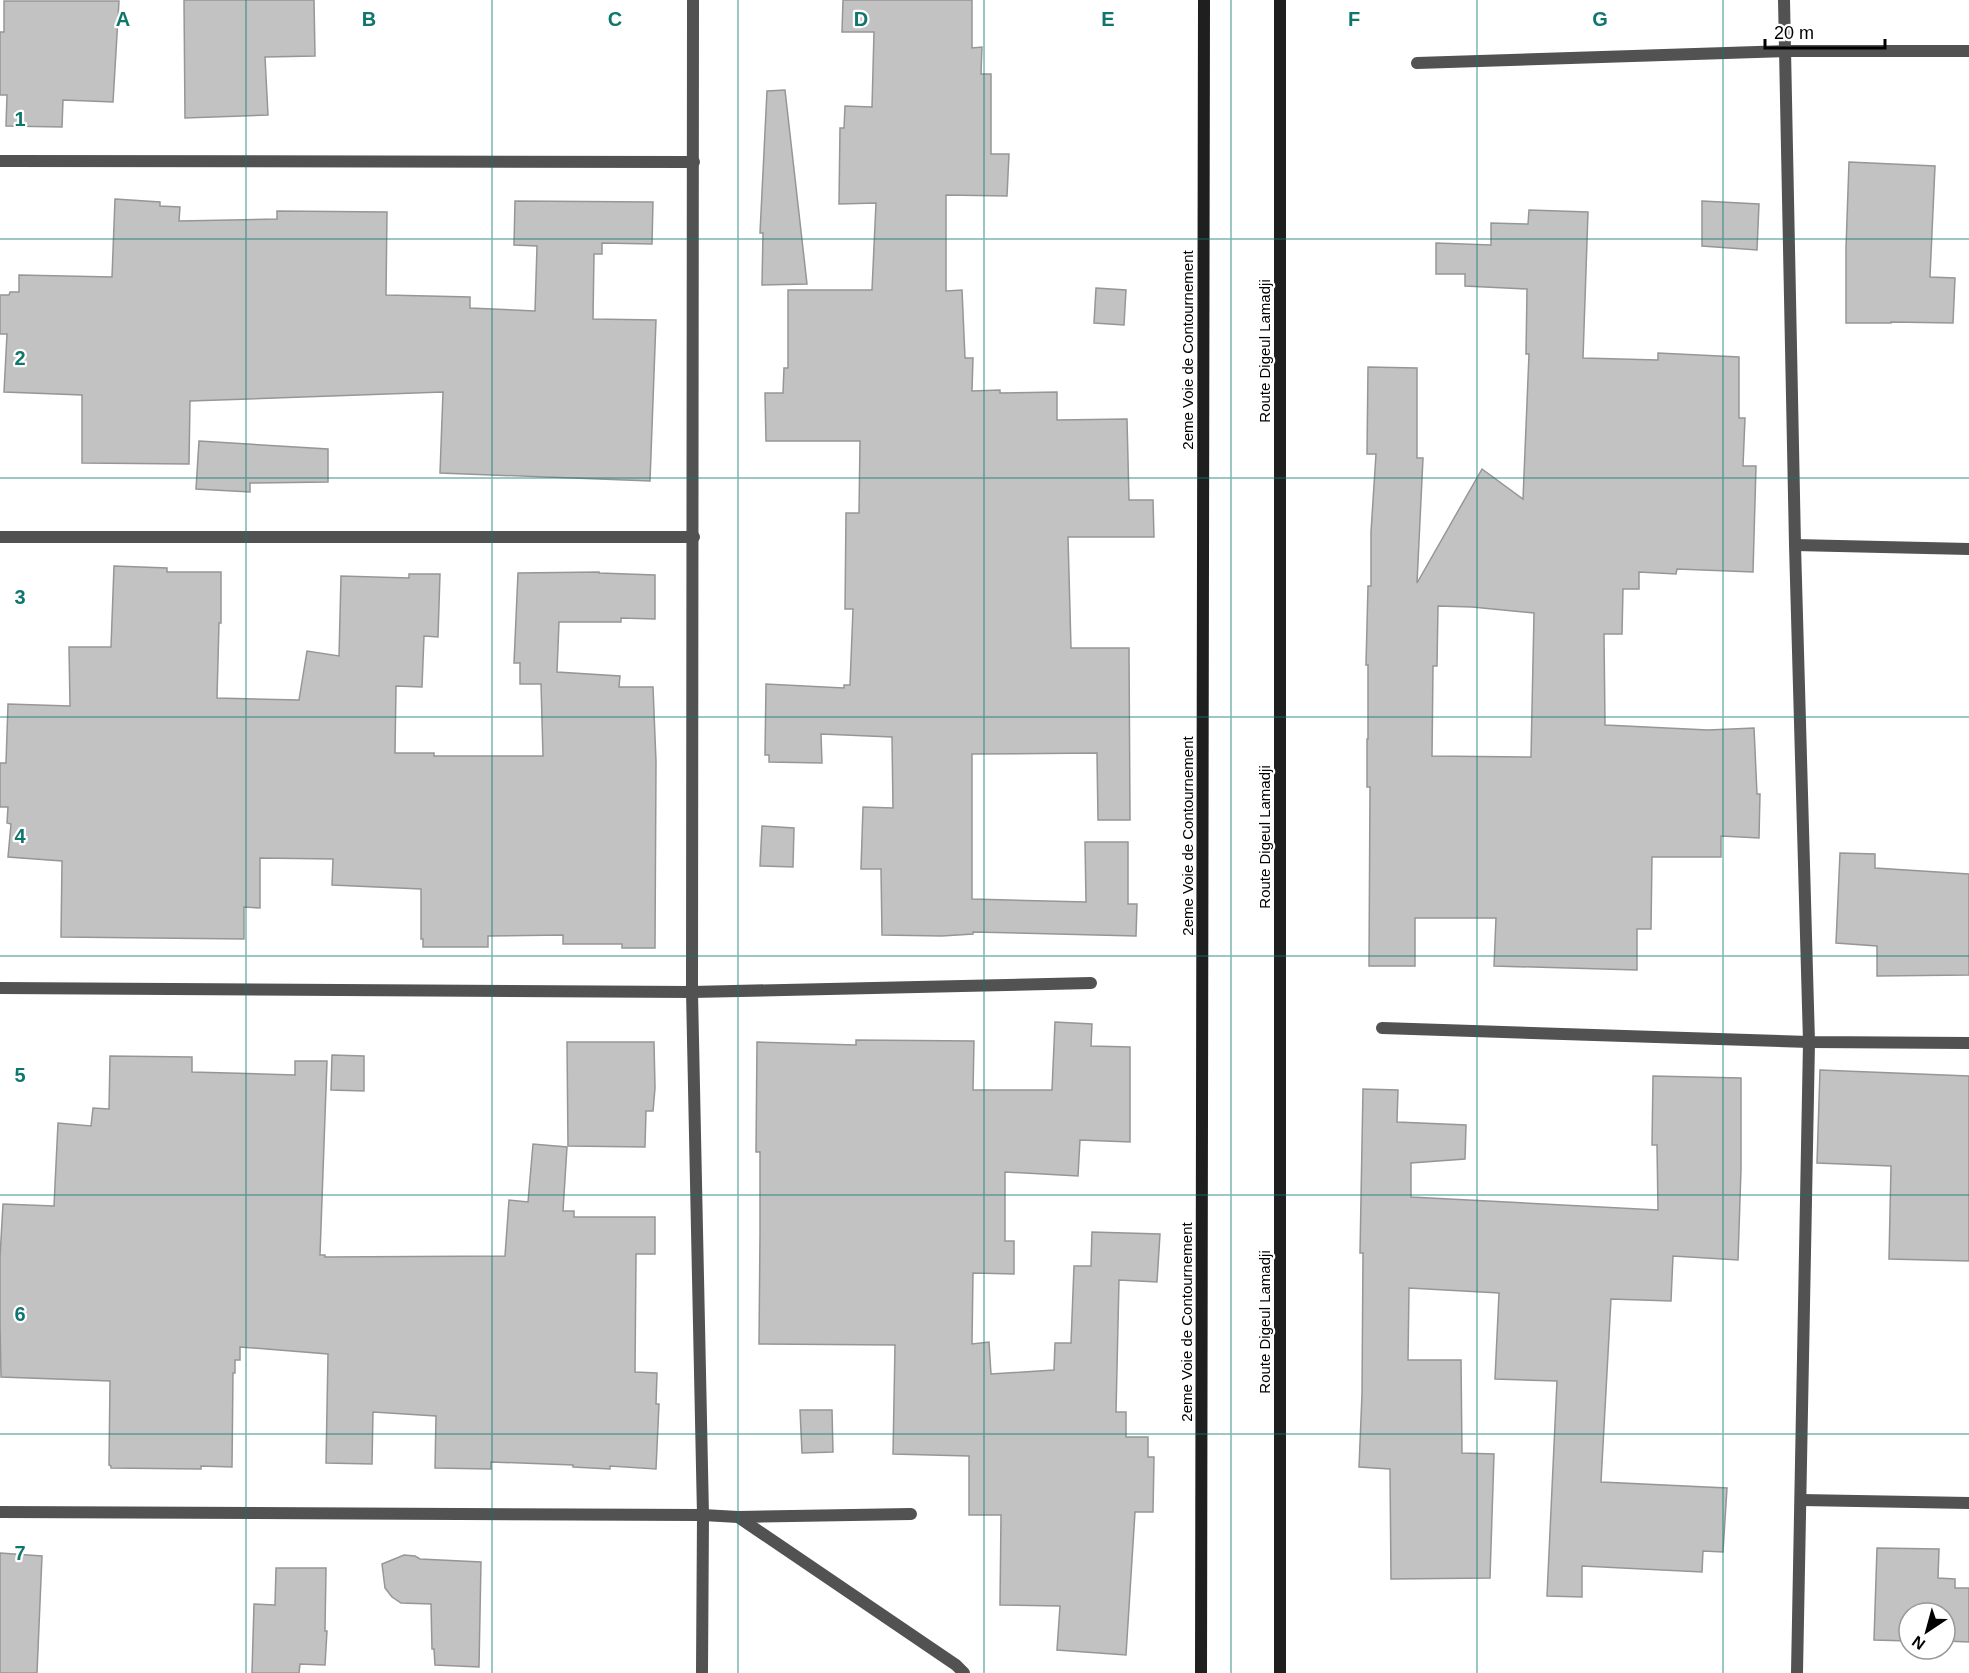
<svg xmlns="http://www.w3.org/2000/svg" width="1969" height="1673" viewBox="0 0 1969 1673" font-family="Arial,sans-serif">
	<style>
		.building { fill: #c2c2c2; stroke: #969696; stroke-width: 1.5; fill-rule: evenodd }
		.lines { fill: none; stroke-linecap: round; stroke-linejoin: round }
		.street { stroke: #525252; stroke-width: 12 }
		.secondary { stroke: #1f1f1f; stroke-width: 12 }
		.grid { fill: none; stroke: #0f766e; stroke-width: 1.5; stroke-opacity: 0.55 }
		.labels { text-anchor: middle; stroke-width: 4.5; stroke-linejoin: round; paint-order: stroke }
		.street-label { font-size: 15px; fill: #000; stroke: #fff }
		.grid-label { font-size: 20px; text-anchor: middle; font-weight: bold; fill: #0f766e; stroke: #fff; stroke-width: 4.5; stroke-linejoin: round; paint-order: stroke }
	</style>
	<rect width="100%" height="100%" fill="#fff"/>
	<!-- building -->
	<g class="building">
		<path d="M184,0h130l1,56 -50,1 3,58 -83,3z"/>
		<path d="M843,0h129v48l10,-1 -1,27h10v80h18l-2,42 -61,-1v96l16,-1 3,68h8l-1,33 28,-1v3l57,-1v28l70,-1 2,81h24l1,37h-86l3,111h58l1,172h-32l-1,-67 -125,1v145l114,3 -1,-60h43v62h9l-1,32 -163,-4v2l-31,2 -60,-1 -1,-66h-20l2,-62 30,1 -1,-71 -71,-3 1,29 -53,-1v-7h-4l1,-71 78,4v-3h6l3,-76h-8l1,-96h13l1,-72h-94l-1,-48h18l1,-25h4v-78h84l4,-87 -37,1 1,-76h4l1,-22 27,1 2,-75h-32z"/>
		<path d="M4,1h115l-6,101 -50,-2 -1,27 -56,-1 1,-31h-7v-63h4z"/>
		<path d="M785,90l22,194 -45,1 1,-52h-3l7,-142z"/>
		<path d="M1849,162l86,4 -5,111 25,1 -2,45 -62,-1v1h-45v-75z"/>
		<path d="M115,199l45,3v4l20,1 -1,14 98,-2v-8l110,1 -1,83 84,2v11l65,3 2,-65 -23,-1 1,-44 138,1 -1,42 -50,-1v11h-8l-1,65 63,1 -6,161 -210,-8 3,-81 -253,9 -1,63 -107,-1v-68l-78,-3 3,-58h-7v-39h9l1,-3h9v-17l93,2z"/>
		<path d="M1702,201l57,3 -2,46 -55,-4z"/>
		<path d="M1529,210l59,2 -5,146 75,2v-7l81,4v61h6l-2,48h13l-3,106 -76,-3 -1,5 -37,-2v17h-16l-1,45h-18l1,91 103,5 46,-2 3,66h3l-1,44 -38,-2v21h-69l-1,72h-14v41l-143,-4 2,-48h-81v48h-46l1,-179h-3v-48h1v-74h-2l2,-79h3v-54l5,-78h-9l1,-87 49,1v90h6l-6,125 65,-114 41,30 6,-145h-3l1,-65 -62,-3v-12h-29v-31l55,2v-22l37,1zM1438,606l34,1 62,6 -3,144 -99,-1 1,-90h4z"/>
		<path d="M1096,288l30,2 -2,35 -30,-2z"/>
		<path d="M199,441l129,8v33l-78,1v9l-54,-3z"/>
		<path d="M114,566l53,2v4h54v51h-2l-2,75 82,2 8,-49 32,5 2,-80 68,2v-4h31l-2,63 -14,-1 -2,51 -26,-1 -1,67h39v3h109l-2,-72h-21v-21h-6l4,-90 81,-1v1l56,2v44l-34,-1v4h-62l-2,50 63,4 -1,11h34l3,75 -1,186h-33v-4h-59v-9l-75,1v11h-65v-8h-2v-50l-89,-4 1,-26 -73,-1v50l-16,-1v32l-183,-2 1,-76 -54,-4 3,-33 -4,-1 1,-16h-8v-44h6l2,-59 62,2 -1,-59h42z"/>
		<path d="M762,826l32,2 -1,39 -33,-1z"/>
		<path d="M1840,853l35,1v14l94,6v101l-92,1v-30l-41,-3z"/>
		<path d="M1055,1022l37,2 -1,22 39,1v95l-50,-2 -2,36 -73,-4v69h9v33l-41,-1 -1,71 17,-2 2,32 63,-4 1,-27h16l3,-77h17l1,-34 68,2 -3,48 -38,-2 -3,132h10v25h22v20h6l-1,55h-18l-9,143 -69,-5 3,-44 -60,-1 1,-90h-32v-59l-76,-2 2,-109 -136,-1 1,-110v-82h-4l1,-110 99,3v-5l118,1 -1,49h79z"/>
		<path d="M567,1042h87l1,46 -2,23h-7l-1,36 -77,-1z"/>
		<path d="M332,1055l32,1v35l-33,-1z"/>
		<path d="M110,1056l82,1v15l103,3v-14h32l-7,194h5v2l180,-1 4,-56 19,2 5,-58 34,3 -4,64h11v6h81v37h-19l-1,118 22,1 -1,31h3l-3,65 -46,-3v3l-37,-2v-2l-82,-3v7l-56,-1 1,-52 -63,-4 -1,52 -46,-1 2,-109 -88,-7v13h-5v13h-2l-1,94 -31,-1v3l-90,-1v-2l-2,-1 1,-84 -109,-4 -1,-54v-66l3,-53 51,2 4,-83 33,3 2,-18 16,1z"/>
		<path d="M1820,1070l149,6v185l-80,-2 2,-93 -74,-3z"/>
		<path d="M1653,1076l88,2v91l-3,91 -65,-4 -2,45 -60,-2 -10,183 126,6 -4,64 -20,-1 -1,21 -120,-6v31l-35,-1 10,-215 -62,-2 4,-86 -90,-5 -1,72h53l1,93 32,1 -4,124 -99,1 -1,-110 -31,-2 3,-73 1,-141h-3l3,-164 35,1 -1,32 69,3 -1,34 -54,4v34l247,13 -1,-65h-5z"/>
		<path d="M800,1410h32l1,42 -31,1z"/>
		<path d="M1877,1548l62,1 -1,29 17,1v9h14v54l-24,-1v-28h-36v28l-35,-1z"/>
		<path d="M0,1553l42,3 -5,117h-37z"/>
		<path d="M404,1555l11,1 5,3 61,3 -2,105 -44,-2 -1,-16h-2l-1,-45 -30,-1 -9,-6 -7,-9 -3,-24z"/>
		<path d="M276,1568h50l-1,63h2l-2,34 -25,-1 -1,9h-47l2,-69 21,1z"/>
	</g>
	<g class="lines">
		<!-- street -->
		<g class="street">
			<path d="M693,0l-1,992 11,523 -1,158"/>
			<path d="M1784,0l11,545 14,497 -12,631"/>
			<path d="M1417,63l368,-12h184"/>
			<path d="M0,161l694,1"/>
			<path d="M0,537h694"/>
			<path d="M1795,545l174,4"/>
			<path d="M0,988l692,4 399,-9"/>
			<path d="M1382,1028l427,14 160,1"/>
			<path d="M1801,1500l168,3"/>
			<path d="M0,1512l703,3 35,2 218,148 8,8"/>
			<path d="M738,1517l173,-3"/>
		</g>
		<!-- secondary -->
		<g class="secondary">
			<path d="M1201,1673l3,-1673"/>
			<path d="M1280,1673v-1673"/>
		</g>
	</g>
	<!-- grid -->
	<path class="grid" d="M246,0v1673M492,0v1673M738,0v1673M984,0v1673M1231,0v1673M1477,0v1673M1723,0v1673M0,239h1969M0,478h1969M0,717h1969M0,956h1969M0,1195h1969M0,1434h1969"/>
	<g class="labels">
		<!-- street labels -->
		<g class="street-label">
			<text transform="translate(1188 350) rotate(-90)" y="5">2eme Voie de Contournement</text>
			<text transform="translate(1265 351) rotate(-90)" y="5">Route Digeul Lamadji</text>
			<text transform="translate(1188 836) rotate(-90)" y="5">2eme Voie de Contournement</text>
			<text transform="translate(1265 837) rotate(-90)" y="5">Route Digeul Lamadji</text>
			<text transform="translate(1187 1322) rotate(-90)" y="5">2eme Voie de Contournement</text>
			<text transform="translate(1265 1322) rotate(-90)" y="5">Route Digeul Lamadji</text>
		</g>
	</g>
	<g class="grid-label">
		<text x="123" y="26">A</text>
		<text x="369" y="26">B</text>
		<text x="615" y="26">C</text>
		<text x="861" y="26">D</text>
		<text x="1108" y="26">E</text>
		<text x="1354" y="26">F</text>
		<text x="1600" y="26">G</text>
		<text x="20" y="126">1</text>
		<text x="20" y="365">2</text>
		<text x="20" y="604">3</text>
		<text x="20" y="843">4</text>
		<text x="20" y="1082">5</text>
		<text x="20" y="1321">6</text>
		<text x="20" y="1560">7</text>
	</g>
	<!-- north arrow -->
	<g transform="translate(1927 1631) rotate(216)"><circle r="28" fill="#ffffff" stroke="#999999" stroke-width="1.5"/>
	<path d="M0-4.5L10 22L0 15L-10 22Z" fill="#000000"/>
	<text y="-9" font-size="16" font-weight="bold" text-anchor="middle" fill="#000000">N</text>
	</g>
	<!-- scale -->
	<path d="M1765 39v9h120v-9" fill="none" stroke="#000000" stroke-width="3"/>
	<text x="1774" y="39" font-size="18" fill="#000000" stroke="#ffffff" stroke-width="4.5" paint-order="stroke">20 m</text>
</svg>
